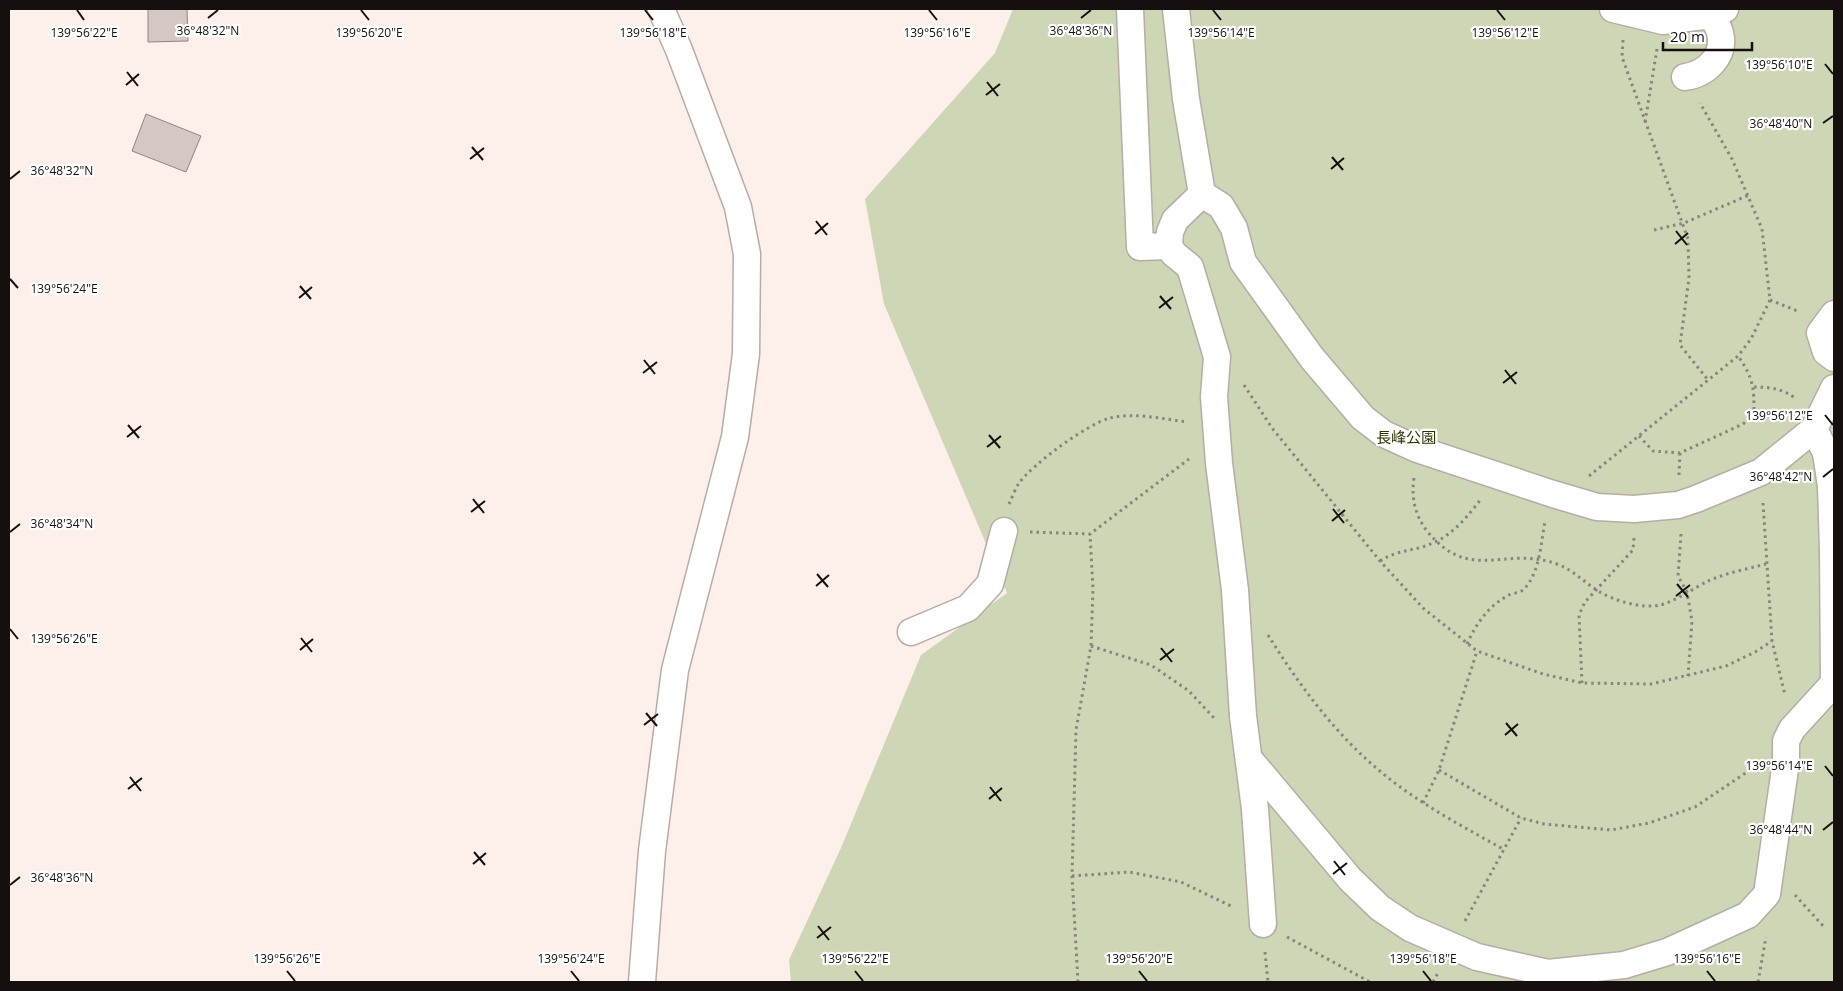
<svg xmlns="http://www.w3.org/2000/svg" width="1843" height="991" viewBox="0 0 1843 991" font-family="'Open Sans','Noto Sans JP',sans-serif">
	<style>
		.green { fill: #cdd6b5 }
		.building { fill: #d5c7c3; stroke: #928582 }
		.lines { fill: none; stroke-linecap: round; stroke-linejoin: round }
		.street-casing { stroke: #b8aca5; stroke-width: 29 }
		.path { stroke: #8c827e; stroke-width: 3; stroke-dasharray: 2.5 4; stroke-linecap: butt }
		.street { stroke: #fff; stroke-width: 26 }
		.ticks { fill: none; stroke: #15100e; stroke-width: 2 }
		.labels { text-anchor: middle; stroke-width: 4.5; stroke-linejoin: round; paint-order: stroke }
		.park-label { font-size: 15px; fill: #2c3402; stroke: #fff }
		.ticks-label { font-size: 12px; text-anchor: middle; fill: #15100e; stroke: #fff; stroke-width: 4.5; stroke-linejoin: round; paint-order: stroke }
	</style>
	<rect width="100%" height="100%" fill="#fdefe9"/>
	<!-- green -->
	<path class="green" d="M1013,9h821v973h-1043l-2,-22 52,-112 80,-193 86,-62 -123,-289 -19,-105 130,-146z"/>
	<!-- building -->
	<g class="building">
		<path d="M148,9h39l1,32 -40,1z"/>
		<path d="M146,114l55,22 -15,36 -54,-21z"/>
	</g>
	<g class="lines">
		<defs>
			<g id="street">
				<path d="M1130,9l10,238 29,-1"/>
				<path d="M1176,9l10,90 16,95 19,12 13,22 9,34 69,96 51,60 21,16 33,15 136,45 44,13 37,2 44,-4 18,-6 65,-27 53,-43 20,-41"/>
				<path d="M1613,9l50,12 49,-6 13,-6"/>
				<path d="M1685,77c21,-3 41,-21 35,-44 -1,-6 -6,-12 -8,-18"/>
				<path d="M1202,194l-27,26 -5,12 -1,14 5,8 16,13 27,90 -3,40 5,66 16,127 8,126 12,93 8,115"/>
				<path d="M1834,314l-14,19 6,19 8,6"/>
				<path d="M911,632l57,-24 22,-24 14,-53"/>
				<path d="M1250,760l100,119 30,29 30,20 67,29 71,16 76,-8 43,-13 81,-37 19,-21 19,-132v-21l6,-12 42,-46 -1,-133 -2,-64 -5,-33 -12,-24"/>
				<path d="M642,982l10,-131 23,-181 60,-233 11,-83 1,-100 -9,-47 -59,-157 -18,-41"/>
			</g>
		</defs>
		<!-- street casing -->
		<use href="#street" class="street-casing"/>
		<!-- path -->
		<g class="path">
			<path d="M1623,40l-1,17 66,182 1,39 -9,67 28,35"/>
			<path d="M1645,122l12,-73"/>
			<path d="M1654,230l30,-7 65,-28"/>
			<path d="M1770,300l30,12"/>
			<path d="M1244,385l28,43 108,133 43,47 54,43 66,23 39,9 69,1 75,-18 29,-14 17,-11"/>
			<path d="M1754,387c16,0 30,2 42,12"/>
			<path d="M1639,436l14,15 27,2 63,-29 11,-9c0,-27 0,-36 -16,-59"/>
			<path d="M1679,475l1,-22"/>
			<path d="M1589,476l149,-120 13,-17 19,-39 -8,-71 -30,-70 -32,-56"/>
			<path d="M1414,478c-3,20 1,37 13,53 43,53 78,14 130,33 16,6 27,18 41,27 17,10 43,18 62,14 14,-3 34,-17 48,-24 18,-8 39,-12 58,-17"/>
			<path d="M1763,503l9,138 13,54"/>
			<path d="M1009,504c3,-6 6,-15 10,-21 14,-19 68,-59 91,-65 24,-6 53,1 77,4"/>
			<path d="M1030,532l60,2 99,-75"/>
			<path d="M1681,534l-3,42 9,16 5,29 -4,55"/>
			<path d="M1380,561c21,-13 35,-9 55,-19 18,-8 34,-27 46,-43"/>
			<path d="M1268,635c31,50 68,100 113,137 37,31 81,54 122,77"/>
			<path d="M1467,644c9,-20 21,-38 42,-49 4,-2 10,-2 14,-5 17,-16 18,-48 22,-69"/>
			<path d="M1091,646l60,19 38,26 25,27"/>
			<path d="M1582,683l-3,-68 6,-13 48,-52 1,-12"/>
			<path d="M1439,770l82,48 23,6 67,6 38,-7 46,-16 61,-41"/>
			<path d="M1423,803l16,-33 38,-119"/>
			<path d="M1072,876l57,-4 52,10 52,25"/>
			<path d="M1795,895l30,33"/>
			<path d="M1465,921l56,-103"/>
			<path d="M1287,937l83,45"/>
			<path d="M1265,952l3,30"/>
			<path d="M1078,982l-6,-106 4,-146 15,-84 2,-57 -3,-55"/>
			<path d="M1433,982l6,-11"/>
			<path d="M1758,982l8,-45"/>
		</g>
		<!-- street -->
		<use href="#street" class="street"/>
	</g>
	<!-- ticks -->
	<path class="ticks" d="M77,10l7,10M361,10l8,10M645,10l8,10M929,10l8,10M1213,10l8,10M1497,10l8,10M208,18l10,-8M1081,18l10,-8M1825,64l8,10M127,72l11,14M987,82l11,14M126,85l13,-11M986,95l14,-11M1823,123l10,-7M472,147l11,13M1332,157l11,13M470,159l14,-11M1331,169l13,-11M10,179l10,-8M816,221l11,14M1676,231l11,14M815,234l13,-11M1675,244l13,-11M10,279l8,9M300,286l11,13M1160,296l11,13M299,298l13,-11M1159,308l14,-11M644,360l11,14M1505,370l11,14M643,373l14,-11M1503,383l14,-11M1825,415l8,10M128,425l11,13M989,435l11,13M127,437l14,-11M987,447l14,-11M1823,477l10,-8M473,499l11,14M1333,509l11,14M471,512l14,-11M1332,521l13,-11M10,532l10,-8M817,574l11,13M1677,584l11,13M816,586l13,-11M1676,596l14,-11M10,629l8,10M301,638l11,14M1161,648l11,14M300,650l13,-11M1160,660l14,-11M646,713l11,13M1506,723l11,13M644,725l14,-11M1505,735l13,-11M1825,766l8,10M130,777l11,14M990,787l11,14M128,789l14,-11M989,799l13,-11M1823,830l10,-8M474,852l11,13M1334,861l11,14M473,864l13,-11M1333,874l14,-11M10,885l10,-8M818,926l11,14M817,938l14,-11M287,971l8,10M571,971l8,10M855,971l8,10M1139,971l8,10M1423,971l8,10M1707,971l8,10"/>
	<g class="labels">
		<!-- park labels -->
		<g class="park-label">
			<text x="1406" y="443">長峰公園</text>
		</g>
	</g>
	<g class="ticks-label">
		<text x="208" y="35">36°48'32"N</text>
		<text x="1081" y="35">36°48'36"N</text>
		<text x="937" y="37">139°56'16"E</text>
		<text x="1221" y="37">139°56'14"E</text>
		<text x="1505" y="37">139°56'12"E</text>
		<text x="84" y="37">139°56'22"E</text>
		<text x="369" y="37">139°56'20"E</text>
		<text x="653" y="37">139°56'18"E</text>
		<text x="1779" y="69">139°56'10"E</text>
		<text x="1781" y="128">36°48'40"N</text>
		<text x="62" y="175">36°48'32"N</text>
		<text x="64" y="293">139°56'24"E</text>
		<text x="1779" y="420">139°56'12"E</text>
		<text x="1781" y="481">36°48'42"N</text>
		<text x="62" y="528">36°48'34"N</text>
		<text x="64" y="643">139°56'26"E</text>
		<text x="1779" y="770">139°56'14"E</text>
		<text x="1781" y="834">36°48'44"N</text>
		<text x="62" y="882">36°48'36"N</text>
		<text x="287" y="963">139°56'26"E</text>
		<text x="571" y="963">139°56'24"E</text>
		<text x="855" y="963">139°56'22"E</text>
		<text x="1139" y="963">139°56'20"E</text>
		<text x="1423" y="963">139°56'18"E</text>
		<text x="1707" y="963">139°56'16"E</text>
	</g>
	<!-- border -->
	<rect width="1843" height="991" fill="none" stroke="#15100e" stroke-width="20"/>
	<!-- scale -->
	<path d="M1663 42v8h89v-8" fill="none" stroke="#15100e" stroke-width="2.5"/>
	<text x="1670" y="42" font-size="15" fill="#15100e" stroke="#ffffff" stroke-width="4" paint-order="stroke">20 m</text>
</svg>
